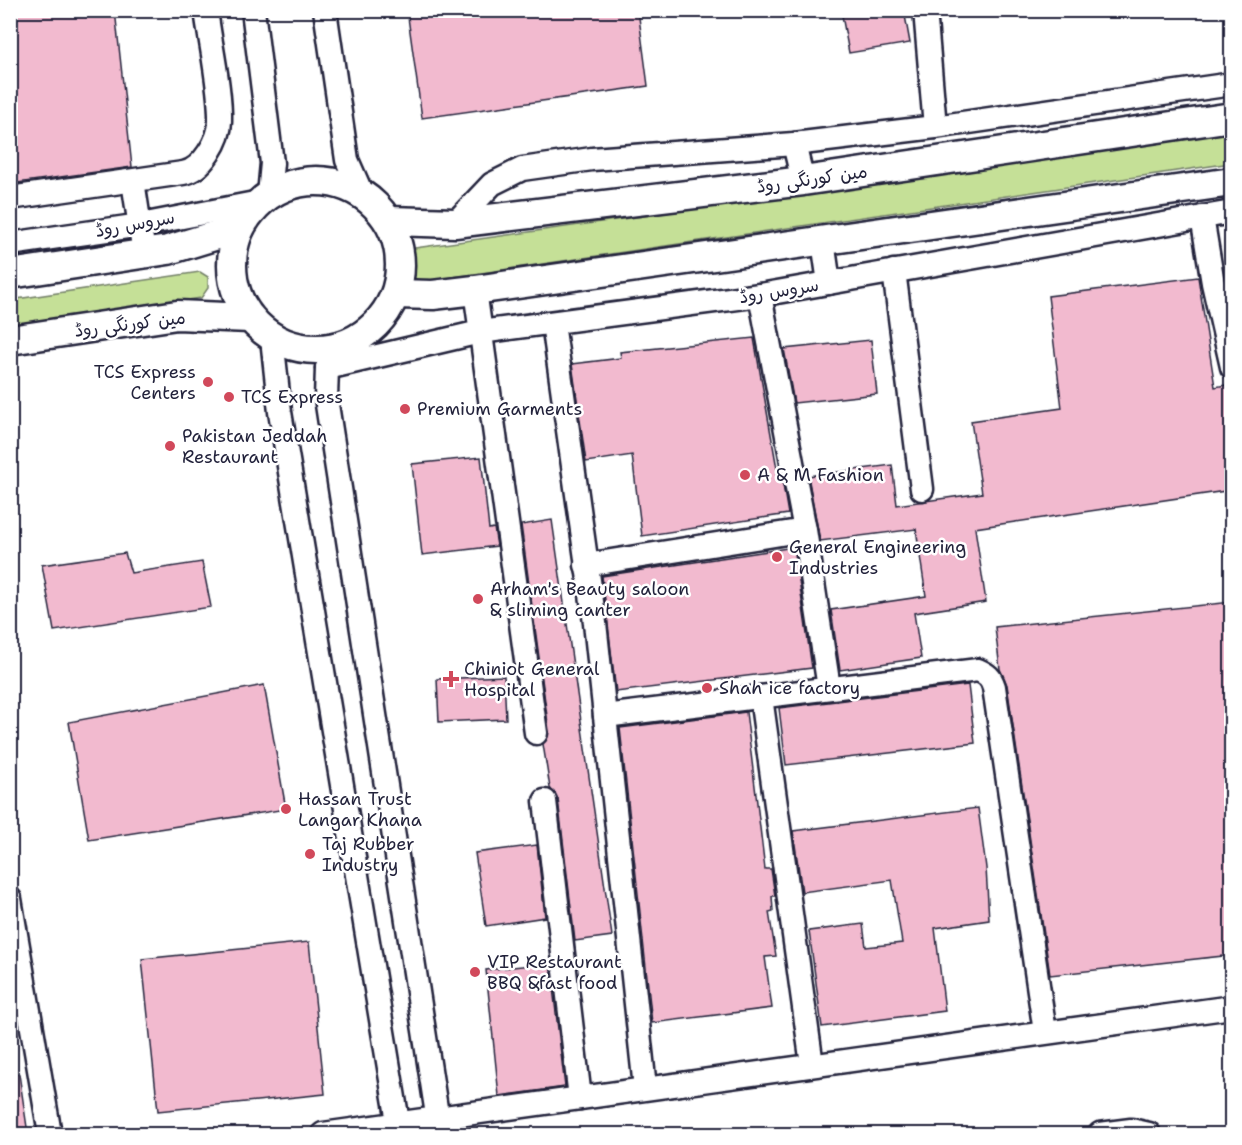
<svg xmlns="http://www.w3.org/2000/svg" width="1242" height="1145" viewBox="0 0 1242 1145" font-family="'Shantell Sans','Playpen Sans Arabic',sans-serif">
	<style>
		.green { fill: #c5e097; stroke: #748169; stroke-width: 1.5 }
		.building { fill: #f2bacf; stroke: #22223b; stroke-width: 1.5 }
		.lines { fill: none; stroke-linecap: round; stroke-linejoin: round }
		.minor-casing { stroke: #22223b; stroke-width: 27 }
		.major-casing { stroke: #22223b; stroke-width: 33 }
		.minor { stroke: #fff; stroke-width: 22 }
		.major { stroke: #fff; stroke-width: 28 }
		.poi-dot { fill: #d1495b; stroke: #fff; stroke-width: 2 }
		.labels { text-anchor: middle; stroke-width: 5; stroke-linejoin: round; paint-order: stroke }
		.street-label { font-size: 18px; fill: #22223b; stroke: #fff }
		.poi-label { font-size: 18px; fill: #22223b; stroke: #fff; text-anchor: start }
	</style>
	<rect width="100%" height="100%" fill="#fff"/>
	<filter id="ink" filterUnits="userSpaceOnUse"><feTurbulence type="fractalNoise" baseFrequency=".0167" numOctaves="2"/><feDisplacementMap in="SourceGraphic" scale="12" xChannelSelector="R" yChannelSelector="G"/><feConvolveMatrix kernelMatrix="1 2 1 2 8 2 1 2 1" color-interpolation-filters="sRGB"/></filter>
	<g filter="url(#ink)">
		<!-- green -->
		<g class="green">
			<path d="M1231,127v36l-812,119 -5,-2 -4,-25 5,-7 422,-59z"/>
			<path d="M200,272l8,5v11l-7,10 -190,28 -1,-26z"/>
		</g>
		<!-- building -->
		<g class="building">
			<path d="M10,10h105l17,157 -122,17z"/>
			<path d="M407,10h231l10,76 -226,32z"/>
			<path d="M841,10h63l6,33 -61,10z"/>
			<path d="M1198,277l17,110 17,-3v106l-257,38 11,74 -72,11 7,45 -81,12 -9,-60 95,-14 -10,-67 -96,12 -12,-65 84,-11 5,40 85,-12 -11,-72 91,-13 -14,-112z"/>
			<path d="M754,338l25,142 3,-1 6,35 -146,22 -10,-81 -46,7 -14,-98 49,-6 -1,-6z"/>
			<path d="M871,340l6,54 -83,9 -10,-54z"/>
			<path d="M481,457l8,72 5,-1 3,18 -75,9 -10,-91z"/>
			<path d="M552,520l60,416 -37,5 -17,-142 -8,-11 -7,-44 6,-13 -28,-206z"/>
			<path d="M794,547l18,121 -196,24 -14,-116z"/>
			<path d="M125,553l6,20 71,-11 9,45 -157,24 -12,-66z"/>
			<path d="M1232,602v353l-182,20 -43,-290 -7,-16 -5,-42z"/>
			<path d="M504,676l2,43 -67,3 -2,-43z"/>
			<path d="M264,685l22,124 -197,31 -20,-118z"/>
			<path d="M968,685l7,58 -189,22 -7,-57z"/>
			<path d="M746,712l19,157h6l4,27h-3l1,15 -4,1 7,44 -11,1 7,51 -120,15 -32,-295z"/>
			<path d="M978,808l8,60 3,52 -54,8 10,83 -123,16 -13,-96 54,-7 3,23 36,-4 -10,-63 -90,12 -9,-61z"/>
			<path d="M537,845l8,72 -59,9 -11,-73z"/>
			<path d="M309,942l16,152 -167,17 -16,-152z"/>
			<path d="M550,963l15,124 -66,9 -13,-126z"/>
			<path d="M19,1074l9,60h-18v-59z"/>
		</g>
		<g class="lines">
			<defs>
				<g id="minor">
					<path d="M253,10l19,153 -3,32"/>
					<path d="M325,10l22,150 15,34"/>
					<path d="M925,10l10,117"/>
					<path d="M794,144l9,37"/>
					<path d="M133,181l9,59"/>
					<path d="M10,198l173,-25c19,-3 37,-33 37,-52 1,-31 -10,-79 -14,-111"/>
					<path d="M1202,217l11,66 19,84"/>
					<path d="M455,223l37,-39 30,-15 70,-10 202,-15 141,-17 297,-43"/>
					<path d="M823,241l6,42"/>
					<path d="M10,244l131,-19 119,-23"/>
					<path d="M894,271l28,218"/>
					<path d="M475,290l61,443"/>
					<path d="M760,295l45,235 24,158"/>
					<path d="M553,323l42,300 50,465"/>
					<path d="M272,338l8,74 120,722"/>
					<path d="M339,347l-12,21 -1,30 114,736"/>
					<path d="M327,368l153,-36 280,-37 472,-83"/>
					<path d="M586,565l219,-35"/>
					<path d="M761,697l51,368"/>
					<path d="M605,716l373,-46c9,4 13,7 16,17l51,345"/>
					<path d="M545,801l35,297"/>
					<path d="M10,899l40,235"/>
					<path d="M323,1134l909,-127"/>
					<path d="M1100,1134l31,-4 18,4"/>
				</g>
				<g id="major">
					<circle cx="316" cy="265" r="84"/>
					<path d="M390,221l65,2 348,-42 429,-64"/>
					<path d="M10,274l158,-24 72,-22"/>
					<path d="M396,294l37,1 42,-5 757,-108"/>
					<path d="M10,340l167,-25 73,3"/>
				</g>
			</defs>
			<!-- minor casing -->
			<use href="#minor" class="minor-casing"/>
			<!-- major casing -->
			<use href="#major" class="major-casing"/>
			<!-- minor -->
			<use href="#minor" class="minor"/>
			<!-- major -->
			<use href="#major" class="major"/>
		</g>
	</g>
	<!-- markers -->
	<g class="poi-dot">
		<circle cx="208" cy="382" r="6"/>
		<circle cx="229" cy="397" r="6"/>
		<circle cx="405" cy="409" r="6"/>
		<circle cx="170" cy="446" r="6"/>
		<circle cx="745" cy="475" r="6"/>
		<circle cx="777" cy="557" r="6"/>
		<circle cx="478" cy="599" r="6"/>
		<path d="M448 670h6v6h6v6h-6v6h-6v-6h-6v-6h6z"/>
		<circle cx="707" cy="688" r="6"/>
		<circle cx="286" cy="809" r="6"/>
		<circle cx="310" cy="854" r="6"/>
		<circle cx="475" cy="972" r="6"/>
	</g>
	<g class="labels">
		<!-- street labels -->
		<g class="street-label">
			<text transform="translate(812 179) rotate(-8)" y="6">مین کورنگی روڈ</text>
			<text transform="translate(135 224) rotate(-10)" y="6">سروس روڈ</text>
			<text transform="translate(779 291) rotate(-9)" y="6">سروس روڈ</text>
			<text transform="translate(130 324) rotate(-7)" y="6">مین کورنگی روڈ</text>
		</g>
		<!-- poi labels -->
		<g class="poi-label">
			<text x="196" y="378" text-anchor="end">TCS Express<tspan x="196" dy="21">Centers</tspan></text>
			<text x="241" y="403">TCS Express</text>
			<text x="417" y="415">Premium Garments</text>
			<text x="182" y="442">Pakistan Jeddah<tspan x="182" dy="21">Restaurant</tspan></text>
			<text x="757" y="481">A &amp; M Fashion</text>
			<text x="789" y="553">General Engineering<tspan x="789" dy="21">Industries</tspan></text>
			<text x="490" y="595">Arham's Beauty saloon<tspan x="490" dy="21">&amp; sliming canter</tspan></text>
			<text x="464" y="675">Chiniot General<tspan x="464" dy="21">Hospital</tspan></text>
			<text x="719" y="694">Shah ice factory</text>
			<text x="298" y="805">Hassan Trust<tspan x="298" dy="21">Langar Khana</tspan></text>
			<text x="322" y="850">Taj Rubber<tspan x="322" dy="21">Industry</tspan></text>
			<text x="487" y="968">VIP Restaurant<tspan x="487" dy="21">BBQ &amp;fast food</tspan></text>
		</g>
	</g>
	<!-- margin -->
	<rect width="1242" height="1145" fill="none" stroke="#fff" stroke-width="36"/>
	<rect x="18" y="18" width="1206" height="1109" fill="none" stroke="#22223b" stroke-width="2" filter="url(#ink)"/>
</svg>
